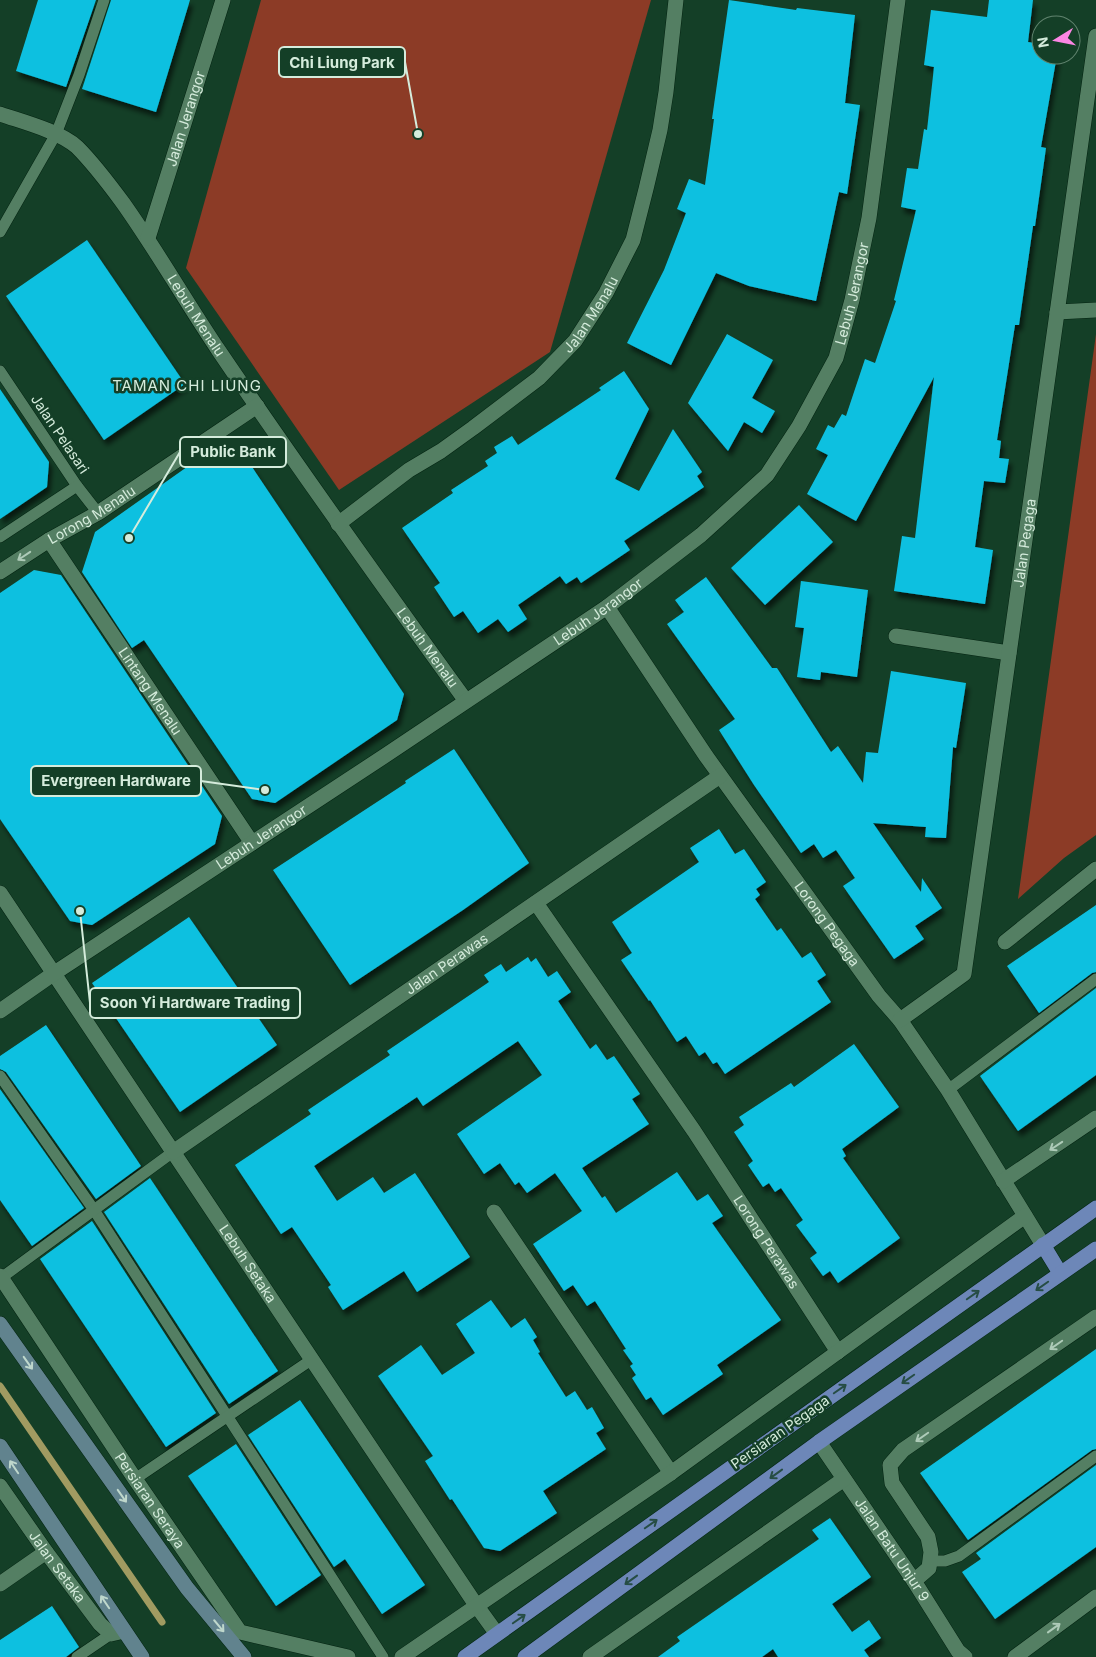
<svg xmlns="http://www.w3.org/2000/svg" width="1096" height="1657" viewBox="0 0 1096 1657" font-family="Inter,sans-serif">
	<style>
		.green { fill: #8c3b26 }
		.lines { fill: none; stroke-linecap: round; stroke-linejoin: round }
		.stream { stroke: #a19b61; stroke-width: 7 }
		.building { fill: #0ec0e0; filter: url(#shadow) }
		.service-casing { stroke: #042412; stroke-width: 12 }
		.minor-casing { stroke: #042412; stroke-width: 16 }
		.secondary-casing { stroke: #042412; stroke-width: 16 }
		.primary-casing { stroke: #042412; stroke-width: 16 }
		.service { stroke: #547f63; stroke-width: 11 }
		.minor { stroke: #547f63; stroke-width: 15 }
		.secondary { stroke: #61838e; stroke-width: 15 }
		.primary { stroke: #6d87b8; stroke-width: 15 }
		.oneway { stroke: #aecbb8 }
		.oneway2 { stroke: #264d44 }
		.oneway3 { stroke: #bed7cc }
		.labels { text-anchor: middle; stroke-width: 5; stroke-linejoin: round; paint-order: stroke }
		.street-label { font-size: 14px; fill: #d5ecdc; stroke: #143f27 }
		.neighbourhood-label { font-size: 15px; letter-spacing: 1px; fill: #d5ecdc; stroke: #143f27 }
		.leader { fill: none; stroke: #d5ecdc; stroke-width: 2 }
		.callout-dot { fill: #d5ecdc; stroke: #143f27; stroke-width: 2 }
		.callout { fill: #143f27; stroke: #d5ecdc; stroke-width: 2 }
		.callout-label { font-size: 15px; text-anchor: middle; font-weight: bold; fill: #d5ecdc }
	</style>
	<defs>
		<filter id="shadow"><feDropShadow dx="3" dy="5.5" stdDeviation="2.5" flood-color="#0009"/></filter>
	</defs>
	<rect width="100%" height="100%" fill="#143f27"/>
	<!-- green -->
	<g class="green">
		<path d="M261,0h390l-101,352 -211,138 -153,-222z"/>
		<path d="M1096,334v501l-32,23 -46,41z"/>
	</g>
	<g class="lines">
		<!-- stream -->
		<path class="stream" d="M0,1386l162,236"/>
	</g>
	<!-- building -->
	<g class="building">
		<path d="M38,0h58l-30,87 -50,-16z"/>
		<path d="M111,0h79l-34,112 -74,-23z"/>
		<path d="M729,0l67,10 1,-2 58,7 -10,88 15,2 -13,89 -8,-2 -23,109 -67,-15 -33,-13 -45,92 -44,-22 37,-73 22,-57 -9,-4 12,-30 16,6 9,-66h-2z"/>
		<path d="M989,0h44l-5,42 13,2v11h16l-16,92 5,1 -11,78h-2l-14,99h-4l-18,115 4,1 -2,17 10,1 -4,24 -21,-2 -9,66 18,3 -8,54 -91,-13 8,-55 13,2 19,-161 -78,144 -49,-27 21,-39 -12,-6 12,-24 6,3 8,-14 4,2 19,-57 10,4 21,-62 -2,-1 22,-90 -15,-3 6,-39 11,1 6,-40 3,1 7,-63 -10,-2 7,-55 56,7z"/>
		<path d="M87,240l98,144 -81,56 -98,-144z"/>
		<path d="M727,334l46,26 -21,38 23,13 -13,22 -18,-11 -16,29 -40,-48z"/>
		<path d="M624,371l25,38 -34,70 24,12 34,-62 29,43 -5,4 7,11 -80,54 6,9 -49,33 -4,-6 -11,7 -6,-8 -42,29 9,14 -19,13 -10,-13 -20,14 -15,-22 -9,6 -20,-30 6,-4 -38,-55 51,-35 -2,-3 37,-24 -3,-5 12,-8 -3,-6 18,-11 6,9 83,-55 -2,-2z"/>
		<path d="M0,389l49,73 -2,25 -47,32z"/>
		<path d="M218,445l22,4 164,245 -7,26 -122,83 -23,-4 -108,-159 -12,8 -50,-76 13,-40z"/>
		<path d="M799,505l34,37 -68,63 -34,-37z"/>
		<path d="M34,570l27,5 161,241 -7,28 -123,81 -22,-4 -70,-102v-226z"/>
		<path d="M706,577l66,91h5l54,84 7,-6 25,37 3,-31 12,1 13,-82 75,12 -10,65 -3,-1 -7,91 -21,-1 1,-10 -53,-4 48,69 1,-14 20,30 -27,18 9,13 -30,20 -51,-73 12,-8 -19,-28 -13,8 -9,-14 -13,9 -47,-68 -35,-55 16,-11 -68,-95 17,-12 -9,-12z"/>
		<path d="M801,581l67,9 -11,87 -36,-5 -1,8 -23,-3 7,-49 -9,-1z"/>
		<path d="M454,749l75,114 -66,47 -113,75 -77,-115 133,-87 -1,-2z"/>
		<path d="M719,829l16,25 9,-5 22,33 -10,7 4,6 -5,4 22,32 4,-3 21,30 9,-6 15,23 -9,6 14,21 -106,72 -8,-12 -4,2 -8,-12 -6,4 -13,-20 -9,6 -27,-42 -1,1 -28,-41 11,-7 -20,-31 87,-60 -9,-14z"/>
		<path d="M1096,905v67l-4,1 -53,40 -32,-47z"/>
		<path d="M189,917l88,128 -97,67 -88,-129z"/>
		<path d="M528,957l3,5 5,-4 12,19 9,-6 14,21 -13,9 32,48 6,-5 11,16 7,-4 26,38 -8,5 17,25 -67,44 20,30 3,-2 11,17 61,-41 20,29 11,-7 15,22 -11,7 69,97 -64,45 6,9 -60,41 -12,-18 -5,3 -14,-22 4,-3 -6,-9 3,-2 -10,-14 3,-1 -31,-48 -8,5 -14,-21 -9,6 -31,-47 49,-33 -27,-38 -28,20 -8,-11 -4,3 -15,-22 -16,11 -27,-40 85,-59 -24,-34 -95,65 -6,-9 -103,69 23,35 36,-24 11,16 31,-20 55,84 -53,35 -13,-21 -61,39 -15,-23 3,-2 -39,-58 -11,7 -46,-69 76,-51 -3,-4 82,-55 -3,-4 102,-69 -5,-7 17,-11 5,8z"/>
		<path d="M1096,988v87l-78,56 -38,-55z"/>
		<path d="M46,1025l95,141 -45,33 -90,-127 -6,-3v-13z"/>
		<path d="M854,1044l45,63 -57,42 4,7 -3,2 57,80 -62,45 -8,-12 -7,5 -13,-18 7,-5 -21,-28 7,-5 -22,-32 -6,4 -6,-9 -6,4 -15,-22 5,-4 -19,-29 10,-7 -5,-8 52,-34 3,4z"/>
		<path d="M0,1089l84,119 -52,38 -32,-46z"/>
		<path d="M150,1178l128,193 -49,33 -125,-192z"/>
		<path d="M92,1221l124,192 -50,34 -126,-188z"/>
		<path d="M491,1300l20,28 14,-10 12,19 -4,3 7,12 -2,1 28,44 9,-6 12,19 5,-3 12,21 -8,5 10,16 -63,42 14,22 -57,38 -16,-3 -32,-49 -2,1 -25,-39 8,-5 -55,-80 43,-31 21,30 33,-22 -19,-29z"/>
		<path d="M1096,1349v100l-4,1 -124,90 -48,-67z"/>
		<path d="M300,1400l125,185 -43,29 -37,-55 -11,8 -86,-132z"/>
		<path d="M236,1444l85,131 -45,31 -88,-130z"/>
		<path d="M1096,1465v82l-101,72 -33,-47 19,-13 -5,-6z"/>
		<path d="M830,1518l41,59 -39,27 20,28 17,-12 12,18 -17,12 5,7h-91l-5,-8 -11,8h-104l22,-16 -3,-4 142,-98 -7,-9z"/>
		<path d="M52,1606l27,41 -13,10h-66v-17z"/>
	</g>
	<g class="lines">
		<defs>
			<g id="service">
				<path d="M0,232l56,-98 23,-59 25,-75"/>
				<path d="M0,371l77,115 21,27"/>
				<path d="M0,537l77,-51"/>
				<path d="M0,1076l94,134 289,447"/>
				<path d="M948,1090l148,-111"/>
				<path d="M1,1278l172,-126"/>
				<path d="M135,1479l176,-119"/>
				<path d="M930,1561h15l14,-5 137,-100"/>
				<path d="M77,1657l34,-23"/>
			</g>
			<g id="minor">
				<path id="s1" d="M0,114c23,8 59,17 77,33 17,17 32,37 46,56 34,48 63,99 96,148 80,118 163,234 247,350"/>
				<path id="s2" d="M148,238l75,-238"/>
				<path d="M1057,312l39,-2"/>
				<path id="s3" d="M338,524l71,-54 32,-19 32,-23 66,-50 36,-37 31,-48 27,-53 13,-51 14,-59 6,-38 10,-92"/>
				<path id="s4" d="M49,540l203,303"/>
				<path id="s5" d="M0,572l49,-32 49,-27 159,-107"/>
				<path id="s6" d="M607,607l99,149 173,240 21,24 48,70 95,155"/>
				<path d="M896,636l113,17"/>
				<path id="s7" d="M0,893l476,712 21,29"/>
				<path id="s8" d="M536,903l158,228 144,221"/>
				<path d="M1005,942l91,-73"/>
				<path id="s9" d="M0,1011l53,-37 333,-219 221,-148 94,-72 66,-60 32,-49 37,-68 16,-58 17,-82 29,-218"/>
				<path id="s10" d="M900,1020l64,-46 132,-938"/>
				<path id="s11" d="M173,1152l547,-376"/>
				<path d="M1003,1181l93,-63"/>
				<path d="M494,1212l177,261"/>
				<path id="s12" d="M0,1276l135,203 105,153 108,25"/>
				<path id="s13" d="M819,1442l95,139 44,70 7,6"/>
				<path id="s14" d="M0,1486l46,66 54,72 11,10 13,-3"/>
				<path d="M914,1581l15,-13 2,-16 -3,-15 -36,-54 -2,-18 13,-15 193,-133"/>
				<path d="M0,1584l46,-32"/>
				<path d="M402,1657l269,-184 354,-257"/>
				<path d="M590,1657l254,-178"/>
				<path d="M1015,1657l81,-60"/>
			</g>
			<g id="secondary">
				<path d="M0,1324l187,264 57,69"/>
				<path d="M0,1446l142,211"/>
			</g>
			<g id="primary">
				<path d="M1043,1245l17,28"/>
				<path d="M465,1657l631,-449"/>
				<path d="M525,1657l294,-215 277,-193"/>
			</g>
		</defs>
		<!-- service casing -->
		<use href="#service" class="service-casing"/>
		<!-- minor casing -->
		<use href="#minor" class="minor-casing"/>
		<!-- secondary casing -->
		<use href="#secondary" class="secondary-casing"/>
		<!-- primary casing -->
		<use href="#primary" class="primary-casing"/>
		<!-- service -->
		<use href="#service" class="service"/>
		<!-- minor -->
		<use href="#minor" class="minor"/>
		<!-- secondary -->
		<use href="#secondary" class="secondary"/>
		<!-- primary -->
		<use href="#primary" class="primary"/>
	</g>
	<!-- one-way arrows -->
	<defs><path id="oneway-shaft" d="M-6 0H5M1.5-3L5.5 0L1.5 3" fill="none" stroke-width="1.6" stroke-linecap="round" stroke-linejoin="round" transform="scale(1.25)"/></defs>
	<g class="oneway">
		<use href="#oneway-shaft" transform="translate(24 556) rotate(146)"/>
		<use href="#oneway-shaft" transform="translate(1056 1146) rotate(146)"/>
		<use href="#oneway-shaft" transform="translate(1056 1345) rotate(145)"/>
		<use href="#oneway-shaft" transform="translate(922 1437) rotate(145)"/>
		<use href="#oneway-shaft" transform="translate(1054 1628) rotate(-36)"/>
	</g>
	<g class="oneway2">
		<use href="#oneway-shaft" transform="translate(1042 1286) rotate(145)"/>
		<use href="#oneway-shaft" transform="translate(973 1295) rotate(-35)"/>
		<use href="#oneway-shaft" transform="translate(908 1379) rotate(145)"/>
		<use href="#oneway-shaft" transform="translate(840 1389) rotate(-35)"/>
		<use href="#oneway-shaft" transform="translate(776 1474) rotate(144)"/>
		<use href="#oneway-shaft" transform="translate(651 1524) rotate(-35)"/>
		<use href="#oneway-shaft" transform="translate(631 1580) rotate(144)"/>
		<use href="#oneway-shaft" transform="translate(519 1619) rotate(-35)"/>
	</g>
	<g class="oneway3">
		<use href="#oneway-shaft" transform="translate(28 1363) rotate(55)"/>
		<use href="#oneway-shaft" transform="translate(14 1467) rotate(-124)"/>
		<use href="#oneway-shaft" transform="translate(122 1496) rotate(55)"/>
		<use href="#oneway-shaft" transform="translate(105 1602) rotate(-124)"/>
		<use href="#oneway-shaft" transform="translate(219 1626) rotate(50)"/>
	</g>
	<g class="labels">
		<!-- street labels -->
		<g class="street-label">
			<text dy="5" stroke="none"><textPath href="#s2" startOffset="125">Jalan Jerangor</textPath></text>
			<text dy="5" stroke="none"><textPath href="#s9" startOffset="1139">Lebuh Jerangor</textPath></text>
			<text dy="5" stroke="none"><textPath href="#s3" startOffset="331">Jalan Menalu</textPath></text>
			<text dy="5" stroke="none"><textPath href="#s1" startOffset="291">Lebuh Menalu</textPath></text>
			<text transform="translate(60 434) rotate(56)" y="5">Jalan Pelasari</text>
			<text dy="5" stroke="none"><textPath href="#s5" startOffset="108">Lorong Menalu</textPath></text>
			<text dy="5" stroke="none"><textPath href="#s10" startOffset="514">Jalan Pegaga</textPath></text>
			<text dy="5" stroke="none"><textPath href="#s9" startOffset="719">Lebuh Jerangor</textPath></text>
			<text dy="5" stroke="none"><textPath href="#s1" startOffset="696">Lebuh Menalu</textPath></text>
			<text dy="5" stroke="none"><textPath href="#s4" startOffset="182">Lintang Menalu</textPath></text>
			<text dy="5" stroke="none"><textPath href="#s9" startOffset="314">Lebuh Jerangor</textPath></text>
			<text dy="5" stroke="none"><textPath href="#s6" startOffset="386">Lorong Pegaga</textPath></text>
			<text dy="5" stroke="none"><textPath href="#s11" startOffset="332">Jalan Perawas</textPath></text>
			<text dy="5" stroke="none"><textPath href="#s8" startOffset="410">Lorong Perawas</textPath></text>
			<text dy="5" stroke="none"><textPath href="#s7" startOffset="446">Lebuh Setaka</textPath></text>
			<text transform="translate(780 1432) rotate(-35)" y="5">Persiaran Pegaga</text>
			<text dy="5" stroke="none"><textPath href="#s12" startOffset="270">Persiaran Seraya</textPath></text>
			<text dy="5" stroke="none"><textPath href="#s13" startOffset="130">Jalan Batu Unjur 9</textPath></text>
			<text dy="5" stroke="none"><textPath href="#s14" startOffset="99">Jalan Setaka</textPath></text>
		</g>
		<!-- neighbourhood labels -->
		<g class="neighbourhood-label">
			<text x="187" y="391">TAMAN CHI LIUNG</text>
		</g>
	</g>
	<!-- callouts -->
	<path class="leader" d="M418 134L405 62M129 538L180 452M265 790L201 781M80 911L90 1003"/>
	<g class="callout-dot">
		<circle cx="418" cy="134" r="5"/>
		<circle cx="129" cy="538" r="5"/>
		<circle cx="265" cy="790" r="5"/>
		<circle cx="80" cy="911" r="5"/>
	</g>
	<g class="callout">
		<rect x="279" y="47" width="126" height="30" rx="5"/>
		<rect x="180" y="437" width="106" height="30" rx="5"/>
		<rect x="31" y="766" width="170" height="30" rx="5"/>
		<rect x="90" y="988" width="210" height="30" rx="5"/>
	</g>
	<g class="callout-label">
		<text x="342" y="68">Chi Liung Park</text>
		<text x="233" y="457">Public Bank</text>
		<text x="116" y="786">Evergreen Hardware</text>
		<text x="195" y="1008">Soon Yi Hardware Trading</text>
	</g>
	<!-- north arrow -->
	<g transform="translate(1056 40) rotate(260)"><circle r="24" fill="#143f27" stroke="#61846f"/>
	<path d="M0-4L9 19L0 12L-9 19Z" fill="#fc86e4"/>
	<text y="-8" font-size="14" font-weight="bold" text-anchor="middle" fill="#d5ecdc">N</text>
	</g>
</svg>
